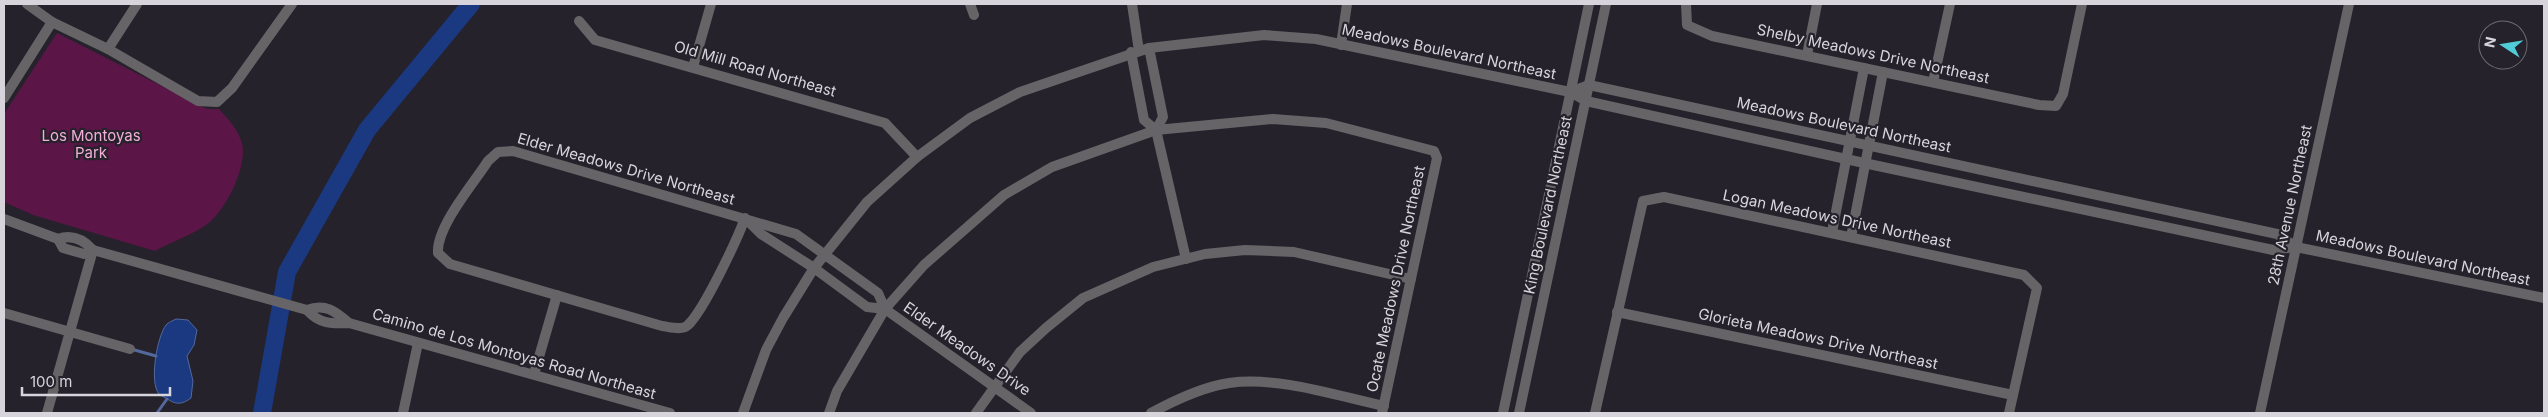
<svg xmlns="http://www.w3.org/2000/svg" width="2548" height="417" viewBox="0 0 2548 417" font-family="Inter,sans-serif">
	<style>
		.green { fill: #5b1547 }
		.water { fill: #1a3981; stroke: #53689c }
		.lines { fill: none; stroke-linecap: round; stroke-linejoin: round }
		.stream { stroke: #53689c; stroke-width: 3 }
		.river { stroke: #1a3981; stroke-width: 18 }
		.minor { stroke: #676468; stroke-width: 10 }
		.tertiary { stroke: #676468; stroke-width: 10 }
		.labels { text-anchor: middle; stroke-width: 4.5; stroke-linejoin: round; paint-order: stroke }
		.street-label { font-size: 15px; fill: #d7d5db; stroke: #25222b }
		.park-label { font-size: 15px; fill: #f3afd9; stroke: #25222b }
	</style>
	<rect width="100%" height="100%" fill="#25222b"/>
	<!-- green -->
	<path class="green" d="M57,33l150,76h12c9,10 19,20 23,34 6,24 -17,69 -36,82 -16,11 -35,17 -51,26l-122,-36 -29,-13v-88z"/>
	<!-- water -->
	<path class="water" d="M176,319l12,1 9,10 -3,15 -7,11 6,25 -2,17c-8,6 -14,7 -22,2 -3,-2 -8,-4 -10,-6 -10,-12 -2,-57 7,-69 3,-3 6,-4 10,-6z"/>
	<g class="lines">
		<!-- stream -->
		<g class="stream">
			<path d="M131,349l25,7"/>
			<path d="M157,413l10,-14"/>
		</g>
		<!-- river -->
		<path class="river" d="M262,413l25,-141 80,-142 104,-126"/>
		<!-- minor -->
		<g class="minor">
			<path d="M27,4l25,18 56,27 90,52 19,1 15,-14 60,-84"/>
			<path d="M970,4l4,11"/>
			<path d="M1132,4l7,47"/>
			<path d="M1686,4l1,21 25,11 327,69 17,1 7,-12 19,-90"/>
			<path d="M579,21l16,19 290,83 32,34"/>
			<path d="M1341,45l6,-41"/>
			<path d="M1149,48l14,69 -7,13"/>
			<path d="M108,49l29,-45"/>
			<path d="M1131,52l13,68 12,10 30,129"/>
			<path d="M1807,55l10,-51"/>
			<path d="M693,67l18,-63"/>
			<path d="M1933,82l17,-78"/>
			<path d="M4,98l48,-76"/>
			<path d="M745,218c-8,22 -41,92 -57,107 -6,6 -18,2 -26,1l-212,-62 -12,-11c-2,-26 36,-70 50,-92l10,-9 15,-1 283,83 82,59 7,16"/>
			<path d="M4,219l54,20 5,9 21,6 9,-4"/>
			<path d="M747,220l14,14 53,34 53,39 18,2 146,104"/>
			<path d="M1832,232l32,-164"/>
			<path d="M1851,237l32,-165"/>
			<path d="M58,239c14,-5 25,0 35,11l214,60c12,14 25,14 42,13l321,90"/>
			<path d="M307,310c18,-7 28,1 42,13"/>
			<path d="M1617,312l396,83"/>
			<path d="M4,313l126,36"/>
			<path d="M534,374l23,-79"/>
			<path d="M47,413l46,-163"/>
			<path d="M403,413l15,-70"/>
			<path d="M743,413l23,-63 17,-32 31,-50 53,-66 50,-45 53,-39 50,-26 129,-44 115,-13 52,4 254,53"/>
			<path d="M829,413l8,-22 48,-82 39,-44 80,-70 48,-28 104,-37 117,-11 53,4 108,28 3,7 -55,255"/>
			<path d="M976,413l44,-61 26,-24 37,-30 70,-31 52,-13 40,-4 49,2 117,27"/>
			<path d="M1151,413c24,-13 51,-26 78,-30 49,-7 108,13 155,23"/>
			<path d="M1595,413l48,-212 21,-4 360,78 13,13 -28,125"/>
			<path d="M2260,413l89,-409"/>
		</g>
		<!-- tertiary -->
		<g class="tertiary">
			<path d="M1570,92l16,9 278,62 409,87 23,-3 248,51"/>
			<path d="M1570,92l19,-7 688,149 19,13"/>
			<path d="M1503,413l86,-409"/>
			<path d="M1519,413l87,-409"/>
		</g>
	</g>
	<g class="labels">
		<!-- street labels -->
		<g class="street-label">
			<text transform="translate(1449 52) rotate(12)" y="5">Meadows Boulevard Northeast</text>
			<text transform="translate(1873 54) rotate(12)" y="5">Shelby Meadows Drive Northeast</text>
			<text transform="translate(755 69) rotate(16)" y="5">Old Mill Road Northeast</text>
			<text transform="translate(1844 125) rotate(12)" y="5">Meadows Boulevard Northeast</text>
			<text transform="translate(626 169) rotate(16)" y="5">Elder Meadows Drive Northeast</text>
			<text transform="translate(1548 205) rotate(-78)" y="5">King Boulevard Northeast</text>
			<text transform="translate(2290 205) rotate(-78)" y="5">28th Avenue Northeast</text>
			<text transform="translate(1837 219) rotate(12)" y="5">Logan Meadows Drive Northeast</text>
			<text transform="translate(2423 258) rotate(12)" y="5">Meadows Boulevard Northeast</text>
			<text transform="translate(1396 279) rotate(-78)" y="5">Ocate Meadows Drive Northeast</text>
			<text transform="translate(1818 339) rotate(12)" y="5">Glorieta Meadows Drive Northeast</text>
			<text transform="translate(967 349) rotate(35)" y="5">Elder Meadows Drive</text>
			<text transform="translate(514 354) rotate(16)" y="5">Camino de Los Montoyas Road Northeast</text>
		</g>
		<!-- park labels -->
		<g class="park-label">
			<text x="91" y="141">Los Montoyas<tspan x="91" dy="17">Park</tspan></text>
		</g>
	</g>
	<!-- border -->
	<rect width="2548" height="417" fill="none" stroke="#d7d5db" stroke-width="10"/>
	<!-- north arrow -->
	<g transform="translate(2503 45) rotate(282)"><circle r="24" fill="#25222b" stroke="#6c6a71"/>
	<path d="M0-4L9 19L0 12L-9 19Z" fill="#52cbd9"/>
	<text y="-8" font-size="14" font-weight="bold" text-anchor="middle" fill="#d7d5db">N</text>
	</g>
	<!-- scale -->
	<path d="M22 387v8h148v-8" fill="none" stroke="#d7d5db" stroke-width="2.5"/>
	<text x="30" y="387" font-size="15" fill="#d7d5db" stroke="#25222b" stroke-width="4" paint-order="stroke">100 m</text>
</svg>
